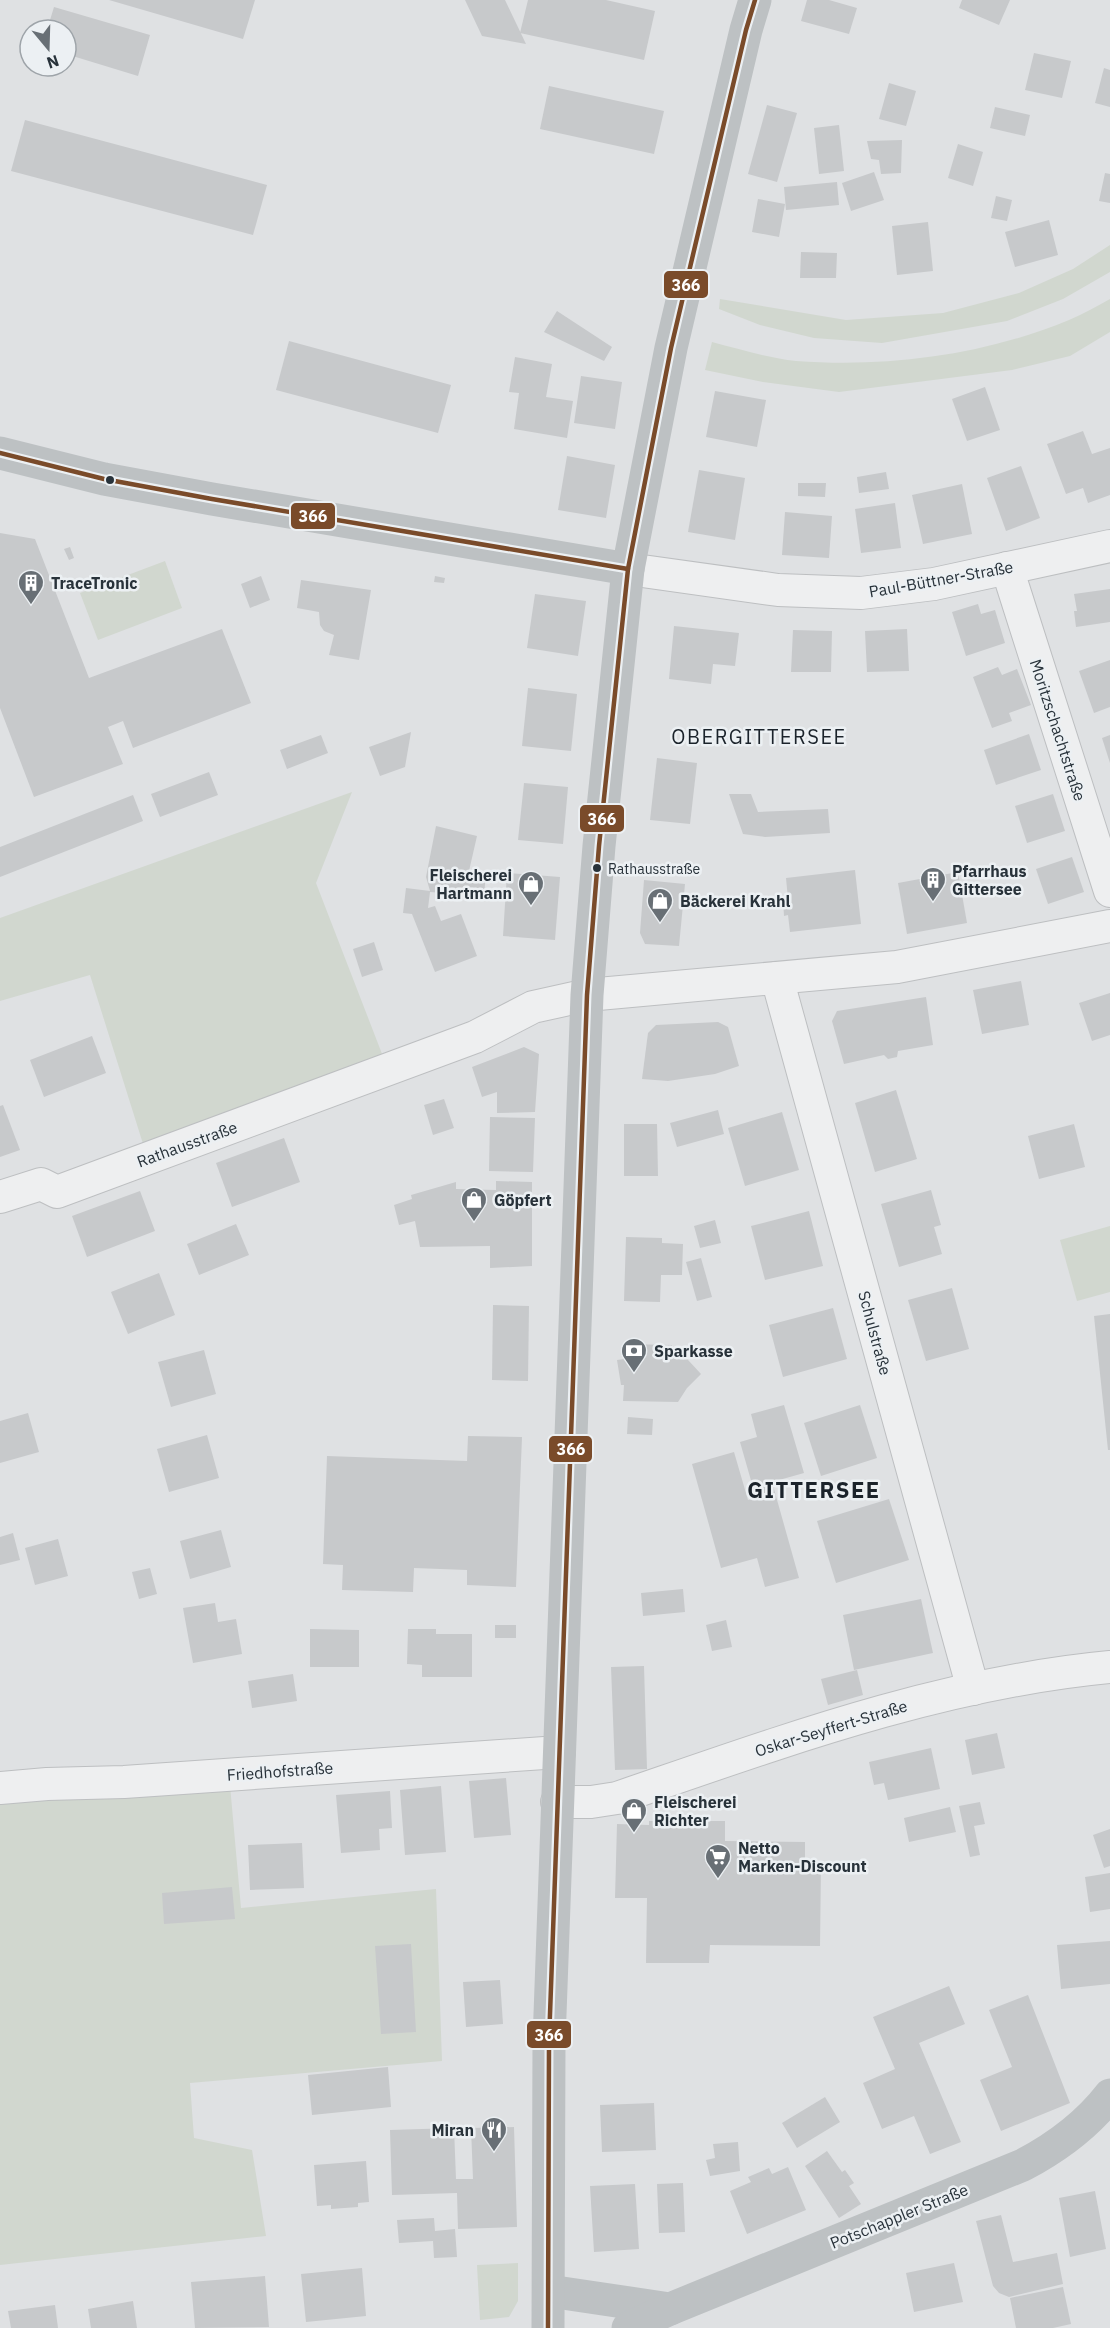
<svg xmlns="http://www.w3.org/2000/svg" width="1110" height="2328" viewBox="0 0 1110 2328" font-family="'IBM Plex Sans',sans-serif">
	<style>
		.green { fill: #d1d7cf }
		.building { fill: #c7c9cb }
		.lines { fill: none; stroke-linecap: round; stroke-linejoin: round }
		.street-casing { stroke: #bdbfc1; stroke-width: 34 }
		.street { stroke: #eeeff0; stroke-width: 32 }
		.secondary { stroke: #bdc1c3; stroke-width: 33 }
		.bus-1-casing { stroke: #ecf0f3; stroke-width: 9 }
		.bus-1 { stroke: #7a4b2a; stroke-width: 4.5 }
		.bus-dot { fill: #28323a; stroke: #ecf0f3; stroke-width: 2 }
		.labels { text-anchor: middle; stroke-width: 5; stroke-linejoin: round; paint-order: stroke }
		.bus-label { font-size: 14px; fill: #28323a; stroke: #ecf0f3; text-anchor: start }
		.street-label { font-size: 16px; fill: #28323a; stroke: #ecf0f3 }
		.poi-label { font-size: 16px; font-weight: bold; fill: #28323a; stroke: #ecf0f3; text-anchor: start }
		.quarter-label { font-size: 20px; letter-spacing: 1.5px; fill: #1b232b; stroke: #ecf0f3 }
		.district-label { font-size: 22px; font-weight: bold; letter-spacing: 1.5px; fill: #1b232b; stroke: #ecf0f3 }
		.line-badge { stroke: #ecf0f3; stroke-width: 2 }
		.badge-label { font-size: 16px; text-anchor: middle; font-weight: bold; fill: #fff }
	</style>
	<rect width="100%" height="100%" fill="#dfe1e3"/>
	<!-- green -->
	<g class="green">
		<path d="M1110,245v27l-47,27 -56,22 -125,22 -68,-5 -54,-13 -41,-16 1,-10 126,21 97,-7 76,-20 54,-24z"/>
		<path d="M1110,299v33l-40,24 -58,14 -173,22 -76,-10 -58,-12 7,-28c27,7 56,16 84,19 91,7 189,-6 273,-41 14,-6 28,-14 41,-21z"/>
		<path d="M165,561l17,47 -84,32 -18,-47z"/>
		<path d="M352,792l-36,91 68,176 -240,88 -54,-172 -90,26v-83z"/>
		<path d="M1110,1226v66l-33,9 -17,-61z"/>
		<path d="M0,1773l229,1 12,134 195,-19 6,172 -252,22 4,55 58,12 14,86 -266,29z"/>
		<path d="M518,2263v38l-9,16 -29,3 -3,-55z"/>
	</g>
	<!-- building -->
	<g class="building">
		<path d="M109,0h146l-12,39z"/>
		<path d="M465,0h40l21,44 -44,-8z"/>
		<path d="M528,0h78l49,11 -11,49 -124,-27z"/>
		<path d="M807,0h22l28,8 -8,26 -48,-13z"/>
		<path d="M962,0h48l-11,25 -40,-17z"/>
		<path d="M54,7l96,28 -12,41 -72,-22v-24h-19z"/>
		<path d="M1034,53l37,8 -9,37 -37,-8z"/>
		<path d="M1104,68l6,2v37l-15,-4z"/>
		<path d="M889,83l27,8 -10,35 -27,-7z"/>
		<path d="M549,86l115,25 -10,43 -114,-25z"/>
		<path d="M767,105l30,8 -20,69 -29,-8z"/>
		<path d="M995,107l35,8 -5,21 -35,-8z"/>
		<path d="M25,120l242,65 -14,50 -242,-64z"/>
		<path d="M839,125l5,46 -25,3 -5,-46z"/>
		<path d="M902,140l-1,33 -20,1 -2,-14 -8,-1 -4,-18z"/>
		<path d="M958,144l25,8 -10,34 -25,-8z"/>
		<path d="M874,172l10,28 -33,11 -9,-28z"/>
		<path d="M1105,173l5,1v29l-11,-2z"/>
		<path d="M837,182l2,23 -53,5 -2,-23z"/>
		<path d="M996,196l16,4 -5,21 -16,-3z"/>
		<path d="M758,199l27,5 -6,33 -27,-5z"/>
		<path d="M1049,220l9,35 -43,12 -10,-35z"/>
		<path d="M928,222l5,49 -36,4 -5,-49z"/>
		<path d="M801,252l36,1 -1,25h-36z"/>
		<path d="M557,311l55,36 -8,14 -60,-29z"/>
		<path d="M289,341l162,44 -13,48 -162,-43z"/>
		<path d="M515,357l37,7 -6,33 27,4 -6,37 -53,-9 5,-36 -10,-1z"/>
		<path d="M581,376l41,6 -7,47 -41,-6z"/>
		<path d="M985,387l15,43 -33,11 -15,-42z"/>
		<path d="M715,391l51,9 -9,47 -51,-10z"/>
		<path d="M1083,431l9,23 18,-6v47l-22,8 -5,-15 -17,6 -19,-50z"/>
		<path d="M567,456l48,9 -9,53 -48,-8z"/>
		<path d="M1021,466l19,52 -34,13 -19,-53z"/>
		<path d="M699,470l46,8 -10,62 -47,-8z"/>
		<path d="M886,472l3,17 -30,4 -2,-16z"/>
		<path d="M798,483h28l-1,14 -27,-1z"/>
		<path d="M962,484l10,50 -49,10 -11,-49z"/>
		<path d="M895,503l6,45 -40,5 -6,-44z"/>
		<path d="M785,512l47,4 -3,42 -47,-3z"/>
		<path d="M0,533l35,6 54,139 133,-49 29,74 -118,45 -10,-27 -15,6 15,37 -89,33 -34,-89z"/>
		<path d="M70,547l4,11 -5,2 -5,-11z"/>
		<path d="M261,576l9,24 -20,8 -9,-24z"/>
		<path d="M435,576l10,2 -1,5 -10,-1z"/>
		<path d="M301,580l70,10 -12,70 -30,-5 5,-20 -10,-4 -4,-6 -1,-13 -22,-4z"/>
		<path d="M1110,589v33l-34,5 -2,-16h3l-3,-17z"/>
		<path d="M535,594l51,7 -8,55 -51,-8z"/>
		<path d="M978,604l3,10 14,-4 10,33 -39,13 -14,-44z"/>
		<path d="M674,626l65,7 -4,33 -22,-2 -2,20 -42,-5z"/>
		<path d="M907,629l2,42 -42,1 -2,-41z"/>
		<path d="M793,630l39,1 -1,41h-40z"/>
		<path d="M1110,660v47l-16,6 -15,-42z"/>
		<path d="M998,667l4,8 15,-6 14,36 -22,8 3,8 -20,7 -19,-51z"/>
		<path d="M528,688l49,6 -6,57 -49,-5z"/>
		<path d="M411,732l-6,35 -25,9 -11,-29z"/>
		<path d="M1029,734l12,36 -45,15 -12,-35z"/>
		<path d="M321,735l7,18 -41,16 -7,-19z"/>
		<path d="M1110,735v28l-8,-25z"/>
		<path d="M657,758l40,5 -7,61 -40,-4z"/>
		<path d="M209,772l9,23 -58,22 -9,-23z"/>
		<path d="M524,783l44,4 -5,57 -45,-4z"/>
		<path d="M729,794h22l7,18 70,-3 2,24 -65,4 -22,-3z"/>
		<path d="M1053,794l12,37 -38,12 -12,-37z"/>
		<path d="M133,795l10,26 -143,56v-30z"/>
		<path d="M436,826l41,10 -8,35 17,1 -2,24 -54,-4 -2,16 7,-2 6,15 20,-7 16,42 -42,16 -23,-58 -9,-1 3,-25 24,3 -4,-14z"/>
		<path d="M1072,857l12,35 -36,12 -12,-35z"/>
		<path d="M855,870l6,54 -71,8 -2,-17 -4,1 -1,-16 5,-1 -2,-21z"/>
		<path d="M958,872l9,51 -60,11 -9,-51z"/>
		<path d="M507,873l53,4 -5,63 -52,-4z"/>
		<path d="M644,880l41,4 -6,62 -34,-2 -5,-11z"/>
		<path d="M374,942l9,28 -21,7 -9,-28z"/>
		<path d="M1021,981l8,44 -47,9 -9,-44z"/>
		<path d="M1110,993v42l-18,6 -13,-38z"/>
		<path d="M926,997l7,48 -35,6 -1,6 -9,2 -4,-4 -40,9 -12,-43 5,-10z"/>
		<path d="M718,1022l10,5 11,39 -24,8 -47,7 -26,-2 6,-46 8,-8z"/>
		<path d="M92,1036l14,37 -62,24 -14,-37z"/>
		<path d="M524,1047l15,7 -4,58 -38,1v-21l-15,5 -10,-30z"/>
		<path d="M896,1090l21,69 -42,13 -20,-69z"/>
		<path d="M444,1099l10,29 -21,7 -9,-30z"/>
		<path d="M3,1105l17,45 -20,7v-51z"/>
		<path d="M718,1110l6,24 -47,13 -7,-24z"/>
		<path d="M782,1112l17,58 -54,16 -17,-58z"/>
		<path d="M490,1117l45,1 -2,54 -44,-1z"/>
		<path d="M624,1124h33l1,52h-34z"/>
		<path d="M1074,1124l11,43 -46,12 -11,-43z"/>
		<path d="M284,1138l16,44 -68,25 -16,-44z"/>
		<path d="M496,1181l36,1v84l-42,2v-22l-70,1 -5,-26 -16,4 -5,-20 18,-6 -1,-4 45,-13v7l40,1z"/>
		<path d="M931,1190l10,35 -7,2 8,27 -43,13 -18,-63z"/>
		<path d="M140,1191l15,40 -68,26 -15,-41z"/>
		<path d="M809,1211l14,55 -58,14 -14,-54z"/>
		<path d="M715,1220l6,23 -21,5 -6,-22z"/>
		<path d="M236,1224l13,31 -50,20 -12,-31z"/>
		<path d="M626,1237l36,1v5l21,1 -1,31h-21l-1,27 -36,-1z"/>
		<path d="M701,1258l11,39 -15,4 -11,-39z"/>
		<path d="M159,1273l16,42 -47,19 -17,-42z"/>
		<path d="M952,1288l17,61 -43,12 -18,-61z"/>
		<path d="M493,1305l36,1 -1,75 -36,-1z"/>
		<path d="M833,1308l14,51 -64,18 -14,-52z"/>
		<path d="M1110,1314v136h-2l-14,-134z"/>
		<path d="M625,1344l47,1v2h4l25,27 -14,14 -9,14 -55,-1 1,-16h-3l-4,-25 7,-1z"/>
		<path d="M204,1350l12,44 -45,13 -13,-45z"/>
		<path d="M784,1405l20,68 -32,9 27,96 -34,9 -8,-29 -36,10 -29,-104 42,-12 14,48 8,-2 -16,-56 17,-5 -6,-23z"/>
		<path d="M860,1405l17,53 -56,18 -17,-53z"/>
		<path d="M28,1413l11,39 -39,11v-42z"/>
		<path d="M628,1417l25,2 -1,16 -25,-1z"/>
		<path d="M207,1435l12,43 -50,14 -12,-43z"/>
		<path d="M468,1436l54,1 -6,150 -49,-2v-15l-53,-2 -1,24 -71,-2 1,-25 -20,-1 4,-108 140,5z"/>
		<path d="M889,1499l20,61 -73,23 -19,-62z"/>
		<path d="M221,1530l10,37 -41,12 -10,-38z"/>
		<path d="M13,1533l7,27 -20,5v-28z"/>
		<path d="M58,1539l10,37 -33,9 -10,-37z"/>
		<path d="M150,1568l7,26 -18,5 -7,-27z"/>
		<path d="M683,1589l2,23 -42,4 -2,-23z"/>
		<path d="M921,1599l12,54 -79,17 -11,-55z"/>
		<path d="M215,1603l3,19 18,-3 6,35 -49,9 -10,-55z"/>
		<path d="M726,1620l6,27 -20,4 -6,-26z"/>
		<rect x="495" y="1625" width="21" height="13"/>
		<path d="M310,1629l49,1v37h-49z"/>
		<path d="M408,1629h28v5h36v43h-50v-12l-15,-1z"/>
		<path d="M644,1666l3,103 -32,1 -4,-103z"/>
		<path d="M857,1670l6,25 -35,10 -7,-26z"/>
		<path d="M293,1674l4,27 -45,7 -4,-27z"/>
		<path d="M997,1733l8,35 -33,7 -7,-35z"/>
		<path d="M931,1748l9,41 -52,11 -4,-17 -10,2 -5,-23z"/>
		<path d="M506,1778l5,57 -37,3 -5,-57z"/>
		<path d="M441,1786l5,66 -41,3 -5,-65z"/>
		<path d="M390,1791l2,37 -13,1 1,21 -39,3 -5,-58z"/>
		<path d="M980,1802l5,22 -11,2 6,29 -10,2 -11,-51z"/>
		<path d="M950,1807l6,25 -47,10 -5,-24z"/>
		<path d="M649,1821h76v20l80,1v20l16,1 -1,83 -110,-1 -1,18h-63l1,-65h-32l2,-74 32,1z"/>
		<path d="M1110,1829v37l-6,2 -11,-33z"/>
		<path d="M302,1843l2,45 -54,2 -2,-45z"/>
		<path d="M1110,1873v36l-20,3 -5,-35z"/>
		<path d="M232,1887l3,32 -71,5 -2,-31z"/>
		<path d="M1110,1941v43l-49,5 -4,-44z"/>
		<path d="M411,1944l5,88 -35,2 -6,-88z"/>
		<path d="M500,1980l3,44 -37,3 -3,-45z"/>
		<path d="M949,1986l16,38 -46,19 42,99 -31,12 -16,-38 -32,13 -19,-46 32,-14 -22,-52z"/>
		<path d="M1028,1995l42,108 -69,28 -21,-51 32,-13 -23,-57z"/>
		<path d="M388,2067l3,40 -79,8 -4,-40z"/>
		<path d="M825,2097l15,25 -43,26 -15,-25z"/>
		<path d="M654,2103l2,47 -54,2 -2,-47z"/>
		<path d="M514,2127l3,100 -59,2 -1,-36 -65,2 -2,-65 64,-2 2,51h17l-2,-51z"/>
		<path d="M738,2142l2,29 -30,5 -4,-16 9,-2 -2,-14z"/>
		<path d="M827,2151l15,21 3,-2 9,13 -5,3 12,18 -22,14 -34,-52z"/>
		<path d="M366,2161l3,41 -11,1v4l-27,2v-4l-14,1 -3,-41z"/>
		<path d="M788,2167l18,43 -59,24 -17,-43 21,-9 -3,-5 21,-9 3,6z"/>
		<path d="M683,2183l2,49 -26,1 -2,-49z"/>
		<path d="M635,2184l4,65 -45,3 -4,-66z"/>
		<path d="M1095,2191l11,58 -36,8 -11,-59z"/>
		<path d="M1001,2215l12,47 44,-9 6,31 -54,13 -10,-4 -6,-7 -17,-65z"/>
		<path d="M434,2218l1,13 20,-2 2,28 -23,1 -1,-17 -34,2 -2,-23z"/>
		<path d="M954,2263l9,39 -49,10 -8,-39z"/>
		<path d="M362,2268l4,48 -60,6 -5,-48z"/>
		<path d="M265,2276l4,51 -74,1 -4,-46z"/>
		<path d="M1063,2287l8,37 -18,4h-37l-6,-30z"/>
		<path d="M133,2301l4,27h-46l-3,-19z"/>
		<path d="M55,2305l3,23h-47l-3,-17z"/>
	</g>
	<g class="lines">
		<defs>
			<g id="street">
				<path d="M1007,568l103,323"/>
				<path d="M628,569l150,21 83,3 73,-9 176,-38"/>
				<path d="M777,978l196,711"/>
				<path d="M0,1197l41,-13 16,8 418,-155 58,-30 54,-12 310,-28 213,-41"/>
				<path d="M0,1788l47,-4 77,-2 435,-30"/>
				<path d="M557,1802h34l26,-4c161,-55 322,-115 493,-131"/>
			</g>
		</defs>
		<!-- street casing -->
		<use href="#street" class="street-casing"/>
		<!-- street -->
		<use href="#street" class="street"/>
		<!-- secondary -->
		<g class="secondary">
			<path d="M0,453l104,26 108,20 416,70"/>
			<path d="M549,2291l121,18"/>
			<path d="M548,2328l1,-286 38,-1047 12,-149 29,-277 43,-221 75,-318 9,-30"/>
			<path d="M628,2328l42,-19 353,-144c34,-18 63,-39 87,-70"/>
		</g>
		<defs>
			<g id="bus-1">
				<path d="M0,453l104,26 108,20 416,70"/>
				<path d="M548,2328l1,-286 38,-1047 12,-149 29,-277 43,-221 75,-318 9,-30"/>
			</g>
		</defs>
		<!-- bus-1 casing -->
		<use href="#bus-1" class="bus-1-casing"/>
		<!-- bus-1 -->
		<use href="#bus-1" class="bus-1"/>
	</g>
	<!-- icons -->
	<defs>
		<symbol id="building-pin" viewBox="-11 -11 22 30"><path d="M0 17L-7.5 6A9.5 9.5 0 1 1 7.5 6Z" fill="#686f75" stroke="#ecf0f3"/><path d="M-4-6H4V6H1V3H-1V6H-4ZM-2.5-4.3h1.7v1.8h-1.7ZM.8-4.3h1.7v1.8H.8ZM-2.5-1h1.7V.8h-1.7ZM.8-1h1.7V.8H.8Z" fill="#fff"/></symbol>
		<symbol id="shop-pin" viewBox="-11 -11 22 30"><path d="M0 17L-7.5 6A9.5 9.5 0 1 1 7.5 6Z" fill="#686f75" stroke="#ecf0f3"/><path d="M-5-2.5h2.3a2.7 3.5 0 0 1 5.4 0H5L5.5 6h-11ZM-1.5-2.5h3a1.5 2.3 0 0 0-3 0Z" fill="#fff"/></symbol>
		<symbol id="bank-pin" viewBox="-11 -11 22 30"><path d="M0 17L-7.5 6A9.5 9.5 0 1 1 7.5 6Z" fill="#686f75" stroke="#ecf0f3"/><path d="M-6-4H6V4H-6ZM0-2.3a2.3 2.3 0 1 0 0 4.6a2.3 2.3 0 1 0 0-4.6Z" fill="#fff"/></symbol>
		<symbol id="supermarket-pin" viewBox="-11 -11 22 30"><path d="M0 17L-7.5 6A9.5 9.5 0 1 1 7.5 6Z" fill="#686f75" stroke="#ecf0f3"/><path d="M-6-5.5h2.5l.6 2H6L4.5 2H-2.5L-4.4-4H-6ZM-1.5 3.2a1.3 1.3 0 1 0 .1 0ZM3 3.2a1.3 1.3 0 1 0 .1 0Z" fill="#fff"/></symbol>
		<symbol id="restaurant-pin" viewBox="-11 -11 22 30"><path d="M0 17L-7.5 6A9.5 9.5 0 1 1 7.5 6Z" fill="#686f75" stroke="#ecf0f3"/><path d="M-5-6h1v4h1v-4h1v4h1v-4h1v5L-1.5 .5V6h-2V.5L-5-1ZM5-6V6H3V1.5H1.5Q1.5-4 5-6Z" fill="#fff"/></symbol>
	</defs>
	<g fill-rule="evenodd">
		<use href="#building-pin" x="16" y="568" width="30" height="40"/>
		<use href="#building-pin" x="918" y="865" width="30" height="40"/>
		<use href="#shop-pin" x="516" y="869" width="30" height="40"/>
		<use href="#shop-pin" x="645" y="886" width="30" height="40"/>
		<use href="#shop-pin" x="459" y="1185" width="30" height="40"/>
		<use href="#bank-pin" x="619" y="1336" width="30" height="40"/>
		<use href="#shop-pin" x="619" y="1796" width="30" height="40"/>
		<use href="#supermarket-pin" x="703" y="1842" width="30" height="40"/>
		<use href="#restaurant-pin" x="479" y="2115" width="30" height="40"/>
	</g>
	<!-- markers -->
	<g class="bus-dot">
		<circle cx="110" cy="480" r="5"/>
		<circle cx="597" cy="868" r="5"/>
	</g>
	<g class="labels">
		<!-- bus labels -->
		<g class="bus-label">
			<text x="608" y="874">Rathausstraße</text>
		</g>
		<!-- street labels -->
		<g class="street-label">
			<text transform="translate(941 579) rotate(-10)" y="6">Paul-Büttner-Straße</text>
			<text transform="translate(1058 730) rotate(72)" y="6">Moritzschachtstraße</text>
			<text transform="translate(187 1144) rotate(-20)" y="6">Rathausstraße</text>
			<text transform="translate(875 1333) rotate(75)" y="6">Schulstraße</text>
			<text transform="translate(831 1728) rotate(-17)" y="6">Oskar-Seyffert-Straße</text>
			<text transform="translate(280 1771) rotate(-4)" y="6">Friedhofstraße</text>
			<text transform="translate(899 2216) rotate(-22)" y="6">Potschappler Straße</text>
		</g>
		<!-- poi labels -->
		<g class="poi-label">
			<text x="51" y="589">TraceTronic</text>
			<text x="952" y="877">Pfarrhaus<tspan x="952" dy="18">Gittersee</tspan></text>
			<text x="512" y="881" text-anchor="end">Fleischerei<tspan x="512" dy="18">Hartmann</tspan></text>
			<text x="680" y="907">Bäckerei Krahl</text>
			<text x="494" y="1206">Göpfert</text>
			<text x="654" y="1357">Sparkasse</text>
			<text x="654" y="1808">Fleischerei<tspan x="654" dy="18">Richter</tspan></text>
			<text x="738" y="1854">Netto<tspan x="738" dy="18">Marken-Discount</tspan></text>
			<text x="474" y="2136" text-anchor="end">Miran</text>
		</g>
		<!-- quarter labels -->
		<g class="quarter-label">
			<text x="759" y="744">OBERGITTERSEE</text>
		</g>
		<!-- district labels -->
		<g class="district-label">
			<text x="814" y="1498">GITTERSEE</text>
		</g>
	</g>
	<g class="line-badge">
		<rect x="663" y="270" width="46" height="29" rx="6" fill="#7a4b2a"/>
		<rect x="290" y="502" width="46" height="28" rx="6" fill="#7a4b2a"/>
		<rect x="579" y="804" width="46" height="29" rx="6" fill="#7a4b2a"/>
		<rect x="548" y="1435" width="45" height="28" rx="6" fill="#7a4b2a"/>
		<rect x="526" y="2020" width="46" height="29" rx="6" fill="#7a4b2a"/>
	</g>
	<g class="badge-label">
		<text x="686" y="291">366</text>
		<text x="313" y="522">366</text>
		<text x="602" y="825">366</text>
		<text x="571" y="1455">366</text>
		<text x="549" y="2041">366</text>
	</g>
	<!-- north arrow -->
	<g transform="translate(48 48) rotate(161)"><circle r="28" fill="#ecf0f3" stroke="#9ea4a9" stroke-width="1.5"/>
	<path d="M0-4.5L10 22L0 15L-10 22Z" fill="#686f75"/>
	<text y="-9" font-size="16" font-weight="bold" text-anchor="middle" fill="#28323a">N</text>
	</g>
</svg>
